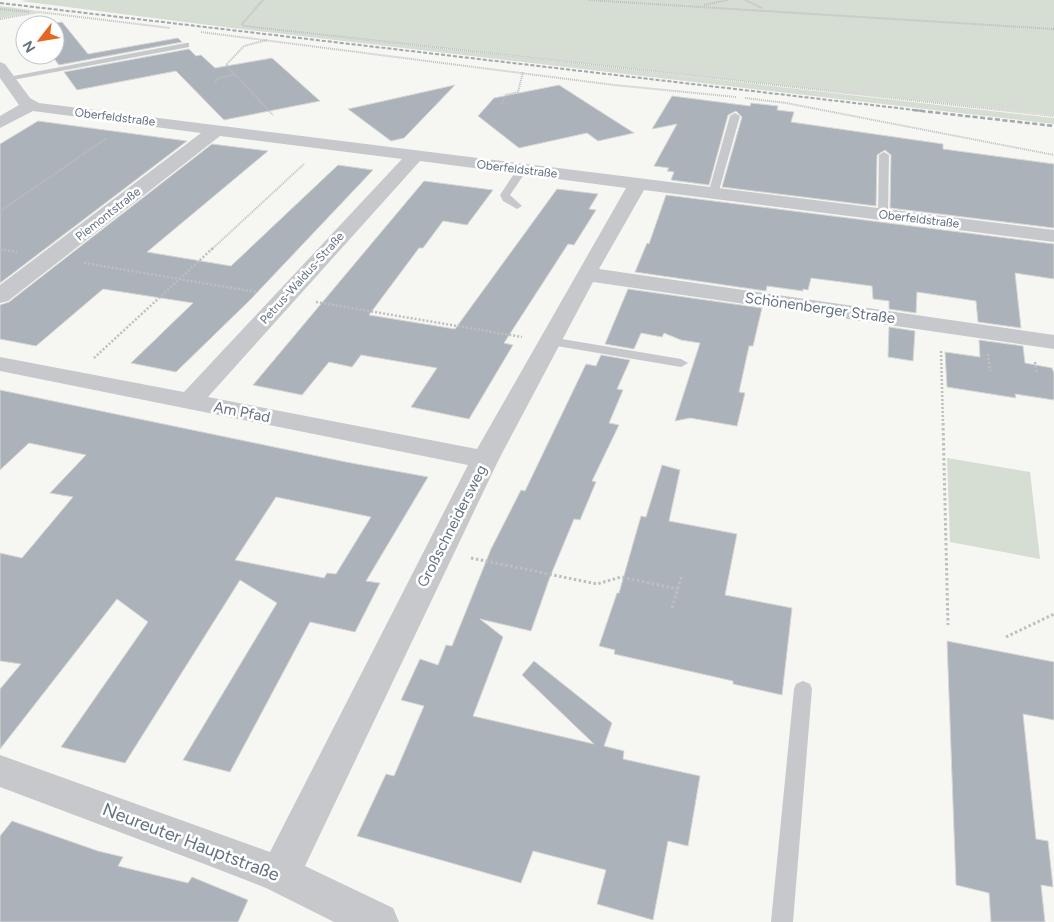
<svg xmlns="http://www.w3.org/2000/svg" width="1054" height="922" viewBox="0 0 1054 922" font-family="Figtree,sans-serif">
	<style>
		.green { fill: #d6ddd3 }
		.building { fill: #abb2b9; stroke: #d7d7d5; fill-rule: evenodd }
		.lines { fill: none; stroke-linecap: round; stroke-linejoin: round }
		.path-far2 { stroke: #bdbfc1; stroke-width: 2; stroke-dasharray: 1 1; stroke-linecap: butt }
		.path-far1 { stroke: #bdbfc1; stroke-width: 2.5; stroke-dasharray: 2 2; stroke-linecap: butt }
		.path { stroke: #bdbfc1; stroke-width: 3; stroke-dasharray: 2.5 2.5; stroke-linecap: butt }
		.service { fill: #c6c8cc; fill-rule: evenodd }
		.minor { fill: #c6c8cc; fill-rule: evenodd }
		.rail-far1 { stroke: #a3a8af; stroke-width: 2; stroke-dasharray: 4 2; stroke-linecap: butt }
		.rail { stroke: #a3a8af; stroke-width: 2.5; stroke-dasharray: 5 2.5; stroke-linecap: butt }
		.labels { text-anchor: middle; stroke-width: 5; stroke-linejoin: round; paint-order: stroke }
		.far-street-label { font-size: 12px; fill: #647284; stroke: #fff }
		.street-label { font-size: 15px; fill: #647284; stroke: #fff }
		.near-street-label { font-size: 18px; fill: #647284; stroke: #fff }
	</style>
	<rect width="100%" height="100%" fill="#f6f6f2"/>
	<!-- green -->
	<g class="green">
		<path d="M30,0h1024v115l-811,-89 811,92v6l-822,-96 -212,-27z"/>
		<path d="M0,6l38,5 -38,7z"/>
		<path d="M947,458l83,14 10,87 -90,-17z"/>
	</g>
	<!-- building -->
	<g class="building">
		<path d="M62,22l26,32 90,-16 4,4 -123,23 -4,-5v-35h-10z"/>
		<path d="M189,49l7,7 5,-1 14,13 57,-10 48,43 -96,19 -48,-49 -99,19 -13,-18z"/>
		<path d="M455,85l-51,53 -13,3 -43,-32z"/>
		<path d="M559,85l28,18 47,30 -36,8 -11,-8 -68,15 -41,-32 16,-18z"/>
		<path d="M672,96l78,10 1,-3 27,3 -1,4 17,2 -3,10 152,22v5l111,15v64l-164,-20 1,-53 -6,-5 -8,5 -1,51 -154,-19 20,-70 -6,-6 -8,4 -19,70 -38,-5 3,-8 -7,-1 2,-3 -15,-2 23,-42 -25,5z"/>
		<path d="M38,121l149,20 -187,142v-139z"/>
		<path d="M212,144l56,7 -121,101 84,14 107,-101 35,5 -123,130 -74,72 -45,-9 62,-60 -90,-14 -67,57 -36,-7v-34l9,-3z"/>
		<path d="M424,181l69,9 -26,35 -24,-4 -20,27h-4l-50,67 86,14 102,-140 41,5 -9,15 7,1 -22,35 -6,-1 -64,99 9,2 -44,74 -58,-12 26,-39 -76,-13 -9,12 -23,-5 -27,33 -49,-10z"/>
		<path d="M666,195l388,49v35l-39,-6 6,55 -43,-6 -2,-21 -59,-9 -1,21 -27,-4v-8l-16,-2 -1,-13 -61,-8 -3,12 -5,-1v2l-36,-5 -1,5 -131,-19 12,-29 2,1z"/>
		<path d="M628,289l134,19 -9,38h-4l-10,46 6,1 -8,33 -47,-8 -15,3 25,-78 -19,-3 -17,-7 -2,4 -21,-4 -7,16 -29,-5z"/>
		<path d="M889,327l26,4 -2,30 -25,-4z"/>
		<path d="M979,340l44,6 2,17 27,5 2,5v27l-39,-6 1,4 -69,-11 -2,-35 35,5z"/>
		<path d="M601,355l29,5 -13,29 6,1 -14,33 10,2 -27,56 4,1 -16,38 -6,-1 -24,58 -19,54 -51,-12 23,18 -30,79 121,28 -72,-69 12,-14 78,62 -8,23 20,5 -1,8 77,17 -12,70 -20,-5 -15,79 -56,-16 9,-34 -73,-19 -12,32 -164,-47 29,-62 8,2 30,-70 -23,-6 19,-41 18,6 8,-20 6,1 39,-97 30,-59 4,1 61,-127 10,2z"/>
		<path d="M0,390l346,72 82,15 -62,104 14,2 -25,49 -45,-10 -80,150 -47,-12 94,-157 -37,-23 -115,183 -64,-16 87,-125 -31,-23 -117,150v-60l21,-25 -21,-3v-108l22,5 51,-61 -23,-4 36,-38 -57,-12 -29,27zM276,497l95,20 -35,57 -9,-1 -3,5 -89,-18z"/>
		<path d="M662,465l18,5 -11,51 68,13 -12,61 67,13 -10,87 -49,-11v-3l-119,-27 1,-4 -16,-4 18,-53h2l22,-77 5,1z"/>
		<path d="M947,641l107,21v58l-31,-6 13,125 12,2 5,46 -12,-2 4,37h-54l-2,-29 -33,-8z"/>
		<path d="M12,821l86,30 25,6 -5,9 70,17 4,-6 56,23 -10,22h-238v-86z"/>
	</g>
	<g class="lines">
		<!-- path-far2 -->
		<g class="path-far2">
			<path d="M263,0l-21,24 2,2 810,90"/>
			<path d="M588,0l466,29"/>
			<path d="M745,0l17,8"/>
			<path d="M704,5l24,-5"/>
			<path d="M0,9l29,3"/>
			<path d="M0,19l39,-7 131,16"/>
			<path d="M201,32l413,53 122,12"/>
			<path d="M267,40l-23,6 -18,19 47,50"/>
			<path d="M215,83l3,-5 16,-3"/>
			<path d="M745,98l41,5 268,52"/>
			<path d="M501,104l5,-9 12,-3 5,-20"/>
			<path d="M0,211l107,-73"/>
			<path d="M0,249l3,1"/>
			<path d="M211,250l93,-86"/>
		</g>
		<!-- path-far1 -->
		<g class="path-far1">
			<path d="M0,249l17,3"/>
			<path d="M84,263l172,29"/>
			<path d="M316,302l206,35"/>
			<path d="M941,351l2,73"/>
			<path d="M988,354l2,17"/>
			<path d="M94,358l119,-110"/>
			<path d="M1035,362l2,12"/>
		</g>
		<!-- path -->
		<g class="path">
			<path d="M943,423l5,202"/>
			<path d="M471,558l126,26 24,-7 57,12"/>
			<path d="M672,608l10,-34"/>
			<path d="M1006,637l48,-23"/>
		</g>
		<!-- service -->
		<g class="service">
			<path d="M186,43h3v4l-182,34 -4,-3z"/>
			<path d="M735,113l5,3 -22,78 -5,3 -4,-1 -1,-2 22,-78z"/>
			<path d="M884,152l5,3 -1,60 -5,3 -5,-3 1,-60z"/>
			<path d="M522,167l5,3 -17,25 12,11 -5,3 -14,-8 -3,-6 18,-27z"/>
			<path d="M550,337l131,22 7,4 -7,4 -136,-23 -1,-3 1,-3z"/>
			<path d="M803,681l7,3 2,5 -19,233h-22l23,-233 2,-5z"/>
		</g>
		<!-- minor -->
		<path class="minor" d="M0,62l5,2 25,34 9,5 1015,127v12l-410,-52 -45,79 455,66v14l-461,-67 -94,177 -194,407 88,42 6,14h-65l-68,-34 -59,-23 -207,-78v-32l270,97 198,-387 -468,-94v-14l184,35 218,-233 -182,-23 -212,165 -8,2v-18l201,-152 -168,-22 -33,17v-12l19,-11 -19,-27zM420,161l206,27 -149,261 -269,-52z"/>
		<!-- rail-far1 -->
		<path class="rail-far1" d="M0,3l923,108"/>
		<!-- rail -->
		<path class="rail" d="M913,110l141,16"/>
	</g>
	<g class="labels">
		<!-- far-street labels -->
		<g class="far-street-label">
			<text transform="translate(115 117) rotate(7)" y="4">Oberfeldstraße</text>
			<text transform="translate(517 169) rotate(7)" y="4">Oberfeldstraße</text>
			<text transform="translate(108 214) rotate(-38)" y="4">Piemontstraße</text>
			<text transform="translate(919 219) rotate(7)" y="4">Oberfeldstraße</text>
			<text transform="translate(302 278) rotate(-48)" y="4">Petrus-Waldus-Straße</text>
		</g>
		<!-- street labels -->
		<g class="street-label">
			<text transform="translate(820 308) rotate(8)" y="5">Schönenberger Straße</text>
			<text transform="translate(242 412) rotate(11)" y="5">Am Pfad</text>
			<text transform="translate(452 526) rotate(-63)" y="5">Großschneidersweg</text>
		</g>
		<!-- near-street labels -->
		<g class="near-street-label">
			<text transform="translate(191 842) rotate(21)" y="6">Neureuter Hauptstraße</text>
		</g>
	</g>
	<!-- north arrow -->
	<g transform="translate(40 40) rotate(239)"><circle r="24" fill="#ffffff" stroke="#c1c7ce"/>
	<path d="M0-4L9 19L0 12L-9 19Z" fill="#e76522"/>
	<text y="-8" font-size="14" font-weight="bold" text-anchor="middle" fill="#647284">N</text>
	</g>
</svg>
